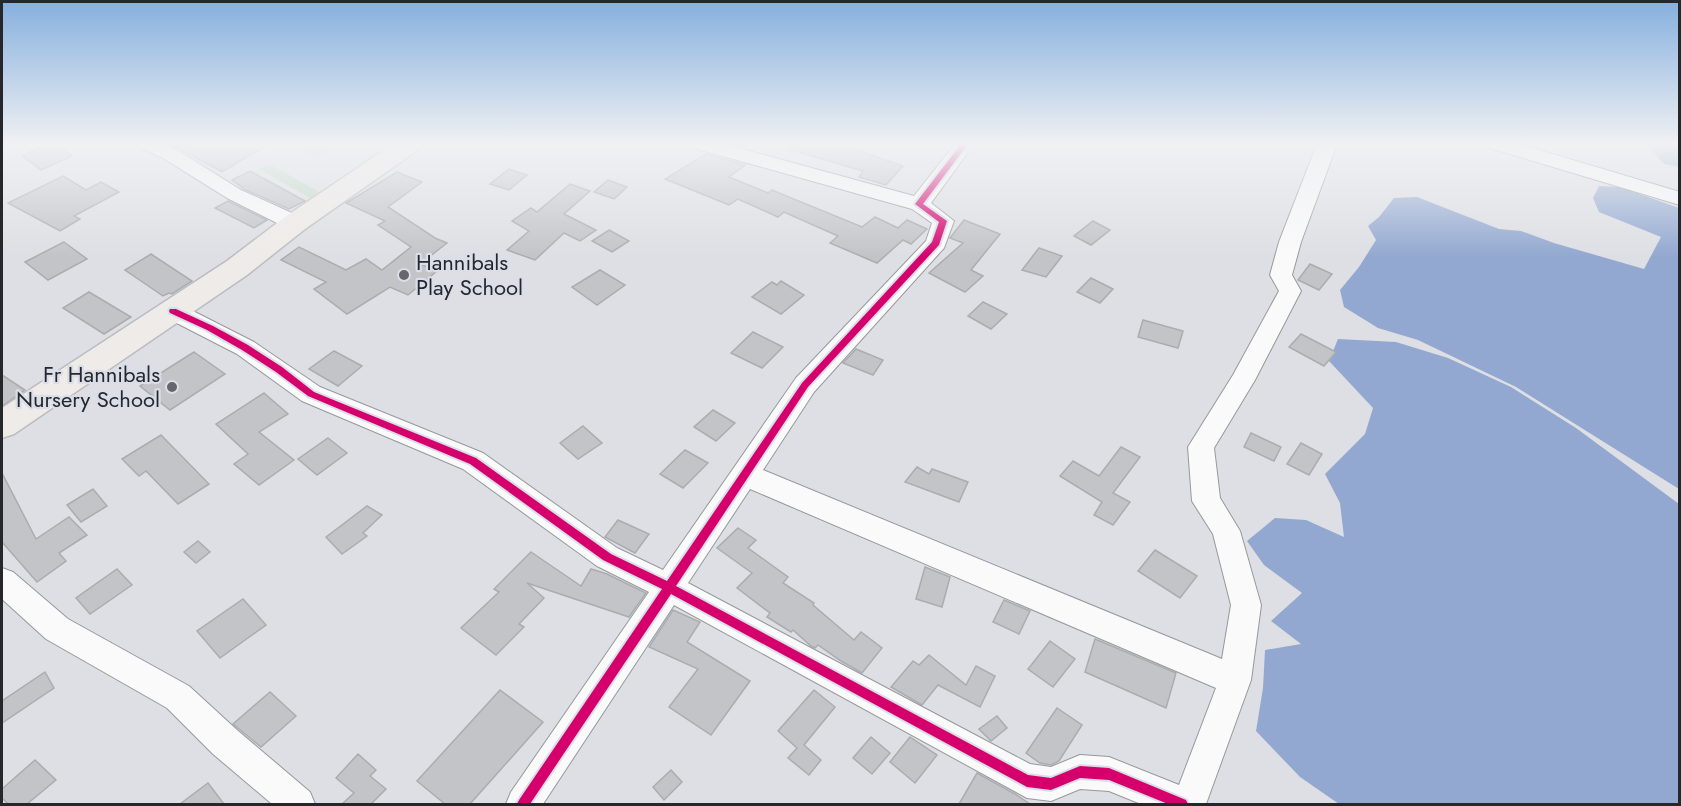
<svg xmlns="http://www.w3.org/2000/svg" width="1681" height="806" viewBox="0 0 1681 806" font-family="Jost,sans-serif">
	<style>
		.green { fill: #bed8c6 }
		.water { fill: #92a8d0 }
		.building { fill: #c3c4c8; stroke: #aaacb0; stroke-width: 1.5 }
		.lines { fill: none; stroke-linecap: round; stroke-linejoin: round }
		.minor-casing { stroke: #97989c; stroke-width: 2 }
		.major-casing { stroke: #bbbcbf; stroke-width: 3 }
		.minor { fill: #fafafb; fill-rule: evenodd }
		.major { fill: #efebe8; fill-rule: evenodd }
		.cycleway-casing { stroke: #dadee8; stroke-width: 4 }
		.cycleway { fill: #d6006c; fill-rule: evenodd }
		.poi-dot { fill: #66676c; stroke: #dadee8; stroke-width: 2 }
		.labels { text-anchor: middle; stroke-width: 4.5; stroke-linejoin: round; paint-order: stroke }
		.poi-label { font-size: 22px; fill: #25272b; stroke: #dadee8; text-anchor: start }
	</style>
	<rect width="100%" height="100%" fill="#dedfe4"/>
	<!-- green -->
	<g class="green">
		<path d="M285,144h55l-24,14z"/>
		<path d="M269,164l50,28 -9,6 -51,-29z"/>
	</g>
	<!-- water -->
	<g class="water">
		<path d="M1646,144h33v23l-15,-3z"/>
		<path d="M1599,186l21,1 59,21v281l-163,-102 -98,-47 -40,-12 -34,-21 -4,-17 19,-23 17,-27 -8,-14 11,-9 15,-19 23,-1 82,32 22,2 33,12 90,26 17,-32 -62,-25 -6,-14z"/>
		<path d="M1338,339l58,3 52,16 63,29 65,41 103,76v300h-340l-39,-27 -44,-46 7,-43 2,-38 36,-6 -30,-23 31,-28 -38,-28 -17,-24 28,-23 31,2 38,17 -4,-34 -15,-29 40,-40 8,-26 -44,-47z"/>
	</g>
	<!-- building -->
	<g class="building">
		<path d="M48,144h9l15,12 -31,14 -19,-14z"/>
		<path d="M171,144h98l-47,28z"/>
		<path d="M789,144h51l63,22 -17,19 -27,-8 4,-6 -75,-22z"/>
		<path d="M706,154l39,11 -16,12 39,16 4,-3 90,37 13,-10 23,11 9,-8 20,9 -16,15 -8,-4 -26,23 -47,-20 8,-7 -54,-24 -6,5 -40,-18 -9,6 -64,-26z"/>
		<path d="M509,169l18,6 -18,15 -19,-6z"/>
		<path d="M250,171l55,30 -16,8 -43,-19 -14,-10z"/>
		<path d="M397,172l25,10 -34,25 47,31 12,5 -27,21 17,7 -29,24 -18,-8 -43,27 -33,-25 12,-7 -45,-22 18,-13 47,23 20,-11 16,11 29,-23 -33,-22 7,-4 -39,-18z"/>
		<path d="M63,176l23,14 15,-8 18,10 -45,24 6,3 -20,12 -52,-28z"/>
		<path d="M608,180l19,7 -13,12 -20,-7z"/>
		<path d="M570,184l20,7 -26,23 32,16 -16,11 -16,-8 -29,27 -28,-10 22,-19 -17,-10 19,-13 6,4z"/>
		<path d="M228,201l39,19 -13,8 -39,-20z"/>
		<path d="M964,220l36,14 -29,36 12,6 -18,16 -36,-19 34,-30 -13,-5z"/>
		<path d="M1093,221l17,9 -19,15 -17,-9z"/>
		<path d="M609,230l20,11 -17,11 -20,-11z"/>
		<path d="M64,242l23,17 -39,21 -23,-18z"/>
		<path d="M1039,248l23,8 -16,21 -24,-7z"/>
		<path d="M151,254l41,27 -20,13 -3,-1 -6,3 -38,-26z"/>
		<path d="M1310,264l22,10 -13,16 -21,-10z"/>
		<path d="M600,270l25,15 -28,20 -25,-18z"/>
		<path d="M1091,278l22,11 -13,14 -23,-11z"/>
		<path d="M781,281l23,14 -23,19 -29,-17 20,-15 5,3z"/>
		<path d="M89,292l42,25 -27,17 -41,-26z"/>
		<path d="M983,302l24,12 -16,15 -23,-13z"/>
		<path d="M1143,320l40,11 -5,17 -40,-11z"/>
		<path d="M753,332l30,15 -21,21 -31,-15z"/>
		<path d="M1301,334l35,18 -12,14 -35,-19z"/>
		<path d="M856,349l27,11 -10,15 -30,-12z"/>
		<path d="M334,351l28,15 -24,20 -29,-17z"/>
		<path d="M194,352l31,22 -55,36 -30,-24z"/>
		<path d="M2,375l23,15 -23,16z"/>
		<path d="M264,393l24,21 -29,18 35,28 -35,25 -25,-21 14,-10 -32,-30z"/>
		<path d="M713,410l22,13 -19,18 -22,-14z"/>
		<path d="M583,426l19,17 -24,16 -18,-16z"/>
		<path d="M1251,433l30,14 -7,14 -30,-14z"/>
		<path d="M161,435l48,49 -31,20 -32,-33 -7,5 -17,-17z"/>
		<path d="M328,438l19,15 -30,22 -19,-16z"/>
		<path d="M1301,443l21,11 -13,21 -22,-11z"/>
		<path d="M1121,447l19,10 -27,36 17,9 -17,23 -19,-10 8,-13 -42,-26 13,-15 26,15z"/>
		<path d="M685,450l23,13 -25,25 -23,-14z"/>
		<path d="M917,467l12,7 3,-5 36,13 -9,20 -54,-20z"/>
		<path d="M2,473l34,66 33,-22 18,18 -28,18 7,8 -29,21 -35,-40z"/>
		<path d="M93,489l14,17 -26,16 -14,-17z"/>
		<path d="M367,506l15,9 -19,18 4,3 -25,18 -16,-17z"/>
		<path d="M618,520l31,14 -14,19 -30,-16z"/>
		<path d="M738,528l18,12 -8,8 40,29 -5,6 31,20 -1,2 41,35 7,-8 21,16 -20,25 -21,-12 -23,-16 -3,3 -4,-2 -18,-16 -2,2 -24,-15 3,-4 -33,-25 15,-15 -35,-25z"/>
		<path d="M198,541l12,11 -14,11 -12,-11z"/>
		<path d="M1155,550l42,26 -17,22 -42,-27z"/>
		<path d="M531,552l50,34 10,-17 16,5 39,19 -17,24 -102,-34 17,15 -25,26 5,3 -28,28 -35,-27 38,-36 -5,-3z"/>
		<path d="M925,567l25,10 -8,30 -26,-8z"/>
		<path d="M117,569l15,16 -42,29 -14,-16z"/>
		<path d="M243,599l23,26 -46,33 -23,-27z"/>
		<path d="M1004,600l26,11 -11,23 -26,-12z"/>
		<path d="M673,610l27,12 -13,20 63,39 -39,54 -42,-28 29,-38 -49,-22z"/>
		<path d="M1095,639l81,34 -10,35 -81,-36z"/>
		<path d="M1050,641l25,18 -22,28 -25,-18z"/>
		<path d="M929,655l37,30 10,-19 19,10 -15,31 -42,-22 -16,20 -31,-18 22,-26 6,4z"/>
		<path d="M45,672l9,16 -52,35v-22z"/>
		<path d="M500,690l43,32 -73,82h-25l-28,-23z"/>
		<path d="M814,690l21,17 -31,38 17,15 -12,15 -21,-17 9,-10 -19,-17z"/>
		<path d="M270,692l26,24 -35,31 -28,-23z"/>
		<path d="M1057,708l25,17 -23,36 -8,4 -11,-2 -14,-10z"/>
		<path d="M997,716l10,12 -16,13 -12,-12z"/>
		<path d="M871,737l19,16 -18,21 -19,-16z"/>
		<path d="M910,737l27,18 -22,28 -25,-21z"/>
		<path d="M358,754l18,16 -6,6 16,13 -15,15h-29l12,-11 -18,-15z"/>
		<path d="M35,760l21,20 -29,24h-19l-6,-6v-9z"/>
		<path d="M671,770l11,12 -18,18 -11,-13z"/>
		<path d="M977,773l38,21 15,10h-71z"/>
		<path d="M208,783l16,21h-44z"/>
	</g>
	<g class="lines">
		<defs>
			<g id="minor">
				<path d="M139,144h26l12,6 64,40 62,28 3,5 -3,5 -8,2 -8,-2 -60,-30 -64,-40 -22,-10z"/>
				<path d="M692,144h32l190,52 41,-52h19l-43,59 23,18 -10,27 -130,144 -51,78 459,189 9,-54 -18,-71 -21,-33 -4,-54 45,-72 46,-84 -9,-16 9,-33 38,-98h20l-36,98 -9,33 9,16 -46,89 -41,68 6,50 20,33 21,74 -10,75 -45,124h-65l-32,-13 -29,-2 -29,12 -24,-3 -353,-193 -131,199h-37l5,-12 138,-200 -52,-26 -134,-97 -161,-68 -65,-47 -72,-37 -4,-6 4,-6 8,-2 8,2 73,37 66,45 163,66 134,95 46,22 133,-192 130,-137 6,-18 -20,-14 -218,-61zM750,489l466,199 -37,97 -70,-28 -29,-2 -29,12 -21,-3 -342,-181z"/>
				<path d="M1488,144h31l161,48v13l-190,-57z"/>
				<path d="M2,568l11,4 55,47 121,67 48,44 73,62 5,12h-43l-59,-50 -46,-46 -121,-69 -44,-40z"/>
			</g>
			<path id="major" d="M393,144h29l-3,5 -114,80 -58,46 -233,159 -12,4v-30l225,-147 58,-44z"/>
		</defs>
		<!-- minor casing -->
		<use href="#minor" class="minor-casing"/>
		<!-- major casing -->
		<use href="#major" class="major-casing"/>
		<!-- minor -->
		<use href="#minor" class="minor"/>
		<!-- major -->
		<use href="#major" class="major"/>
		<defs>
			<path id="cycleway" d="M961,144h7l-45,60 24,17 -8,24 -131,142 -132,199 352,189 23,3 29,-12 29,2 77,32 2,4h-20l-59,-24 -29,-2 -29,12 -24,-3 -356,-193 -141,210h-13l2,-4 143,-211 -59,-29 -133,-96 -162,-68 -32,-24 -34,-22 -35,-20 -37,-17 -1,-2 1,-2h6l37,17 35,19 34,22 32,25 162,66 135,96 56,27 135,-198 130,-141 7,-20 -24,-18z"/>
		</defs>
		<!-- cycleway casing -->
		<use href="#cycleway" class="cycleway-casing"/>
		<!-- cycleway -->
		<use href="#cycleway" class="cycleway"/>
	</g>
	<!-- sky -->
	<linearGradient id="sky" x2="0" y2="1"><stop stop-color="#85afde"/><stop offset="0.56" stop-color="#f0f1f3"/><stop offset="1" stop-color="#f0f1f3" stop-opacity="0"/></linearGradient>
	<rect width="1681" height="257" fill="url(#sky)"/>
	<!-- markers -->
	<g class="poi-dot">
		<circle cx="404" cy="275" r="6"/>
		<circle cx="172" cy="387" r="6"/>
	</g>
	<g class="labels">
		<!-- poi labels -->
		<g class="poi-label">
			<text x="416" y="270">Hannibals<tspan x="416" dy="25">Play School</tspan></text>
			<text x="160" y="382" text-anchor="end">Fr Hannibals<tspan x="160" dy="25">Nursery School</tspan></text>
		</g>
	</g>
	<!-- border -->
	<rect width="1681" height="806" fill="none" stroke="#25272b" stroke-width="6"/>
</svg>
